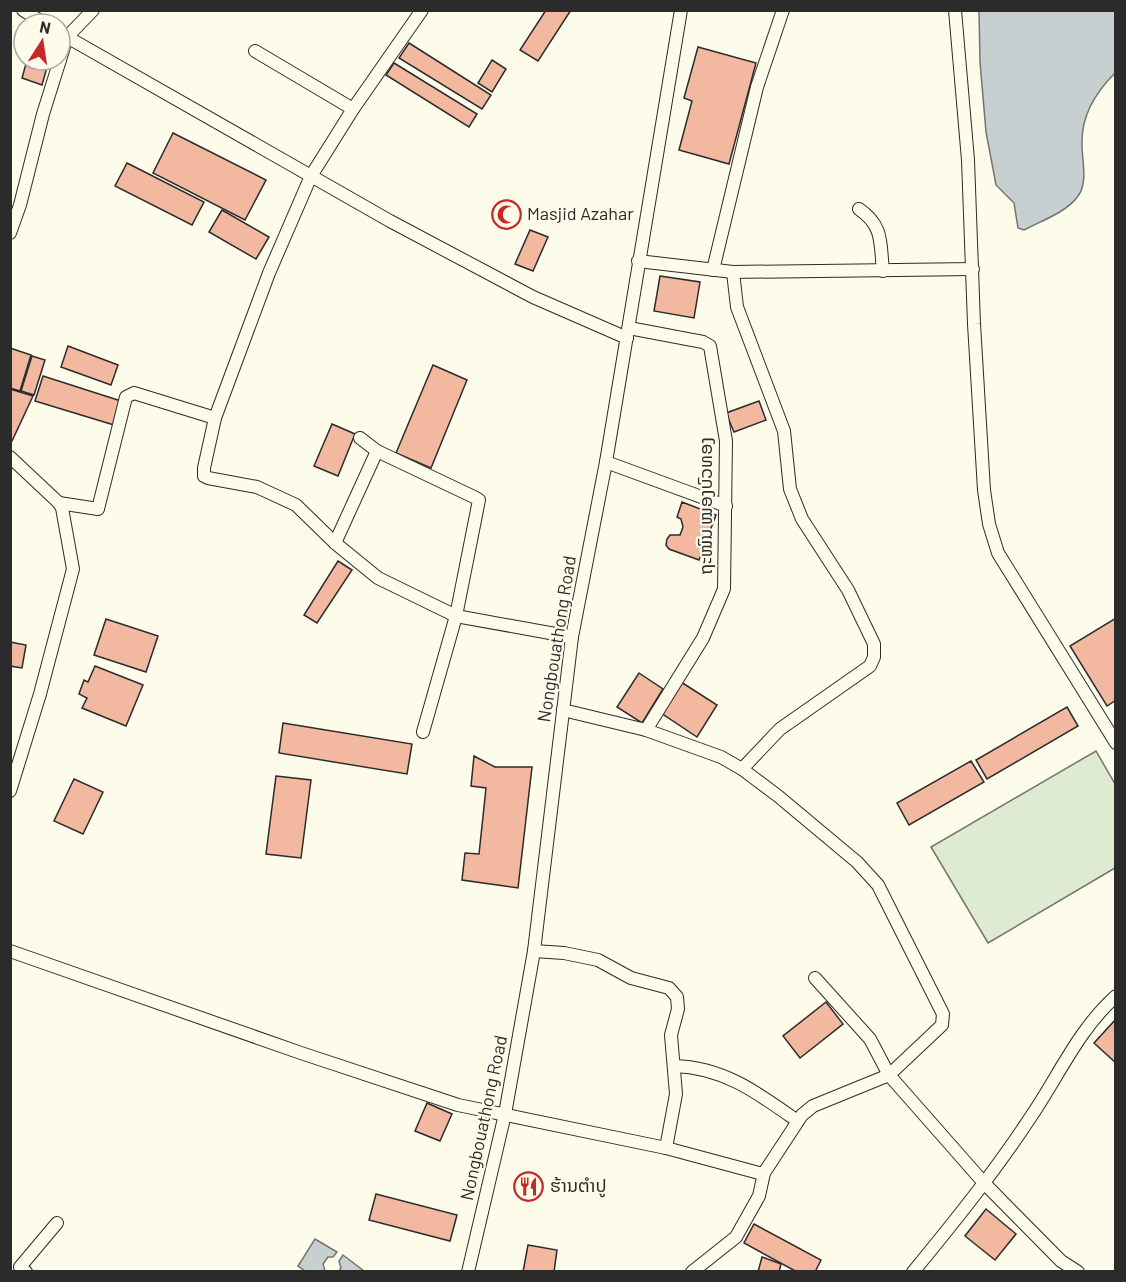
<svg xmlns="http://www.w3.org/2000/svg" width="1126" height="1282" viewBox="0 0 1126 1282" font-family="Barlow,'Noto Sans Lao',sans-serif">
	<style>
		.green { fill: #deebd1; stroke: #74746e; stroke-width: 1.5 }
		.water { fill: #c7d0d0; stroke: #74746e; stroke-width: 1.5 }
		.building { fill: #f2b8a0; stroke: #2b2b2b; stroke-width: 1.5 }
		.lines { fill: none; stroke-linecap: round; stroke-linejoin: round }
		.street-casing { stroke: #2b2b2b; stroke-width: 14 }
		.street { stroke: #fdfbea; stroke-width: 12 }
		.labels { text-anchor: middle; stroke-width: 4.5; stroke-linejoin: round; paint-order: stroke }
		.poi-label { font-size: 18px; fill: #2b2b2b; stroke: #fdfbea; text-anchor: start }
		.street-label { font-size: 18px; fill: #2b2b2b; stroke: #fdfbea }
	</style>
	<rect width="100%" height="100%" fill="#fdfbea"/>
	<!-- green -->
	<path class="green" d="M1096,751l19,33v84l-127,75 -57,-96z"/>
	<!-- water -->
	<g class="water">
		<path d="M979,11h136v62c-19,19 -33,41 -33,68 -1,17 7,40 -4,55 -11,16 -37,25 -54,34l-6,-2 -4,-25 -18,-18 -10,-53 -6,-70z"/>
		<path d="M315,1239l22,13 -4,5h-5l-5,7 2,7h-20l-7,-5z"/>
		<path d="M343,1255l21,16h-25l2,-3 -2,-7z"/>
	</g>
	<!-- building -->
	<g class="building">
		<path d="M546,10h25l-33,51 -18,-11z"/>
		<path d="M409,43l82,52 -9,14 -83,-51z"/>
		<path d="M698,47l58,16 -27,101 -50,-14 13,-49 -8,-3z"/>
		<path d="M27,60h22l-7,25 -20,-7z"/>
		<path d="M492,60l14,9 -14,23 -14,-9z"/>
		<path d="M394,63l83,51 -8,13 -83,-52z"/>
		<path d="M173,133l93,47 -21,40 -92,-47z"/>
		<path d="M127,163l77,39 -12,23 -77,-39z"/>
		<path d="M222,210l47,27 -13,22 -47,-27z"/>
		<path d="M530,230l18,7 -15,34 -18,-7z"/>
		<path d="M660,276l40,6 -6,36 -40,-7z"/>
		<path d="M68,346l50,19 -7,20 -50,-18z"/>
		<path d="M10,348l21,7 -11,36 -10,-3z"/>
		<path d="M32,356l13,4 -11,35 -13,-4z"/>
		<path d="M433,365l34,15 -36,88 -35,-15z"/>
		<path d="M43,376l78,25 -7,24 -79,-24z"/>
		<path d="M10,389l23,7 -21,45h-2z"/>
		<path d="M759,401l7,19 -32,12 -8,-19z"/>
		<path d="M332,424l23,10 -17,42 -24,-10z"/>
		<path d="M682,502l34,13 -17,45 -30,-11 -3,-4 1,-6 3,-4h10l3,-8 -2,-8 -4,-2z"/>
		<path d="M338,561l14,9 -35,53 -13,-8z"/>
		<path d="M1116,618v82l-9,6 -37,-60z"/>
		<path d="M106,619l52,17 -12,36 -52,-17z"/>
		<path d="M10,642l16,3 -4,23 -12,-2z"/>
		<path d="M95,666l48,19 -17,41 -44,-18 5,-10 -8,-4 5,-14 4,2z"/>
		<path d="M639,673l24,16 -21,34 -25,-16z"/>
		<path d="M681,682l36,23 -20,32 -36,-24z"/>
		<path d="M1067,707l11,19 -91,53 -11,-19z"/>
		<path d="M283,723l129,21 -5,30 -128,-21z"/>
		<path d="M474,756l21,11h37l-14,121 -56,-8 3,-27 14,1 7,-66 -15,-2z"/>
		<path d="M971,761l13,21 -75,43 -12,-22z"/>
		<path d="M276,776l35,4 -10,78 -35,-4z"/>
		<path d="M74,779l29,13 -20,42 -29,-13z"/>
		<path d="M826,1002l17,22 -43,34 -17,-22z"/>
		<path d="M1116,1019v44l-22,-20z"/>
		<path d="M427,1103l25,11 -12,27 -25,-10z"/>
		<path d="M376,1194l81,21 -7,26 -81,-21z"/>
		<path d="M986,1209l30,25 -21,26 -30,-24z"/>
		<path d="M754,1224l67,36 -6,12h-18l-53,-29z"/>
		<path d="M528,1245l29,5 -3,22h-31z"/>
		<path d="M762,1257l19,7 -2,8h-21z"/>
	</g>
	<g class="lines">
		<defs>
			<g id="street">
				<path d="M23,10l22,14"/>
				<path d="M422,10l-69,99 -42,67 -42,97 -54,145 -11,50v8l4,2 49,9 39,18 39,38 43,35 78,38 116,21"/>
				<path d="M955,10l13,150 6,164 10,166 5,34 9,29 118,190"/>
				<path d="M60,33l330,188 143,76 94,41"/>
				<path d="M255,51l98,58"/>
				<path d="M60,60l7,-23 26,-27"/>
				<path d="M859,209c25,17 21,35 24,62"/>
				<path d="M10,233l10,-28 23,-91 17,-54"/>
				<path d="M638,261l95,11 240,-3"/>
				<path d="M713,270l44,-183 26,-77"/>
				<path d="M733,272l4,35 47,124 6,58 12,30 46,71 26,54v13l-4,9 -90,63 -38,40"/>
				<path d="M629,328l74,14 7,4 16,95 -2,148 -21,49 -57,92"/>
				<path d="M360,438l17,13 97,46 5,3 -23,116 -33,116"/>
				<path d="M10,457l49,46 3,5 11,61 -33,125 -30,97"/>
				<path d="M606,462l120,44"/>
				<path d="M59,503l39,6 28,-112 8,-4 81,25"/>
				<path d="M335,543l42,-92"/>
				<path d="M10,951l291,102 157,52 208,43 93,25h5l38,-58 11,-9 76,-31 53,-50 1,-11 -65,-129 -21,-23 -79,-66 -36,-27 -21,-12 -75,-27 -83,-20"/>
				<path d="M534,951l30,2 34,7 33,18 38,10 8,9 1,12 -7,26 5,59 -10,54"/>
				<path d="M815,978l55,61 19,36 95,108 77,78 17,11"/>
				<path d="M674,1066c49,1 84,27 122,54"/>
				<path d="M26,1272l-6,-5 37,-44"/>
				<path d="M468,1272l37,-158 29,-163 38,-314 34,-175 75,-452"/>
				<path d="M692,1272l44,-35 23,-41 5,-23"/>
				<path d="M913,1272c42,-51 83,-102 119,-157 27,-40 47,-86 84,-119"/>
			</g>
		</defs>
		<!-- street casing -->
		<use href="#street" class="street-casing"/>
		<!-- street -->
		<use href="#street" class="street"/>
	</g>
	<!-- icons -->
	<defs>
		<symbol id="mosque-ring" viewBox="-11 -11 22 22"><circle r="9.5" fill="#fdfbea" stroke="#c62828" stroke-width="1.5"/><path d="M3.5-4.9A6 6 0 1 0 3.5 4.9A5 5 0 1 1 3.5-4.9Z" fill="#c62828"/></symbol>
		<symbol id="restaurant-ring" viewBox="-11 -11 22 22"><circle r="9.5" fill="#fdfbea" stroke="#c62828" stroke-width="1.5"/><path d="M-5-6h1v4h1v-4h1v4h1v-4h1v5L-1.5 .5V6h-2V.5L-5-1ZM5-6V6H3V1.5H1.5Q1.5-4 5-6Z" fill="#c62828"/></symbol>
	</defs>
	<g fill-rule="evenodd">
		<use href="#mosque-ring" x="490" y="198" width="33" height="33"/>
		<use href="#restaurant-ring" x="512" y="1170" width="33" height="33"/>
	</g>
	<g class="labels">
		<!-- poi labels -->
		<g class="poi-label">
			<text x="527" y="220">Masjid Azahar</text>
			<text x="550" y="1192">ຮ້ານຕຳປູ</text>
		</g>
		<!-- street labels -->
		<g class="street-label">
			<text transform="translate(706 506) rotate(-90)" y="6">ຖະໜົນ ໝອງບົວທອງ</text>
			<text transform="translate(557 639) rotate(-81)" y="6">Nongbouathong Road</text>
			<text transform="translate(484 1118) rotate(-78)" y="6">Nongbouathong Road</text>
		</g>
	</g>
	<!-- border -->
	<rect width="1126" height="1282" fill="none" stroke="#2b2b2b" stroke-width="24"/>
	<!-- north arrow -->
	<g transform="translate(42 42) rotate(12)"><circle r="28" fill="#fdfbea" stroke="#a9a89e" stroke-width="1.5"/>
	<path d="M0-4.5L10 22L0 15L-10 22Z" fill="#c62828"/>
	<text y="-9" font-size="16" font-weight="bold" text-anchor="middle" fill="#2b2b2b">N</text>
	</g>
</svg>
